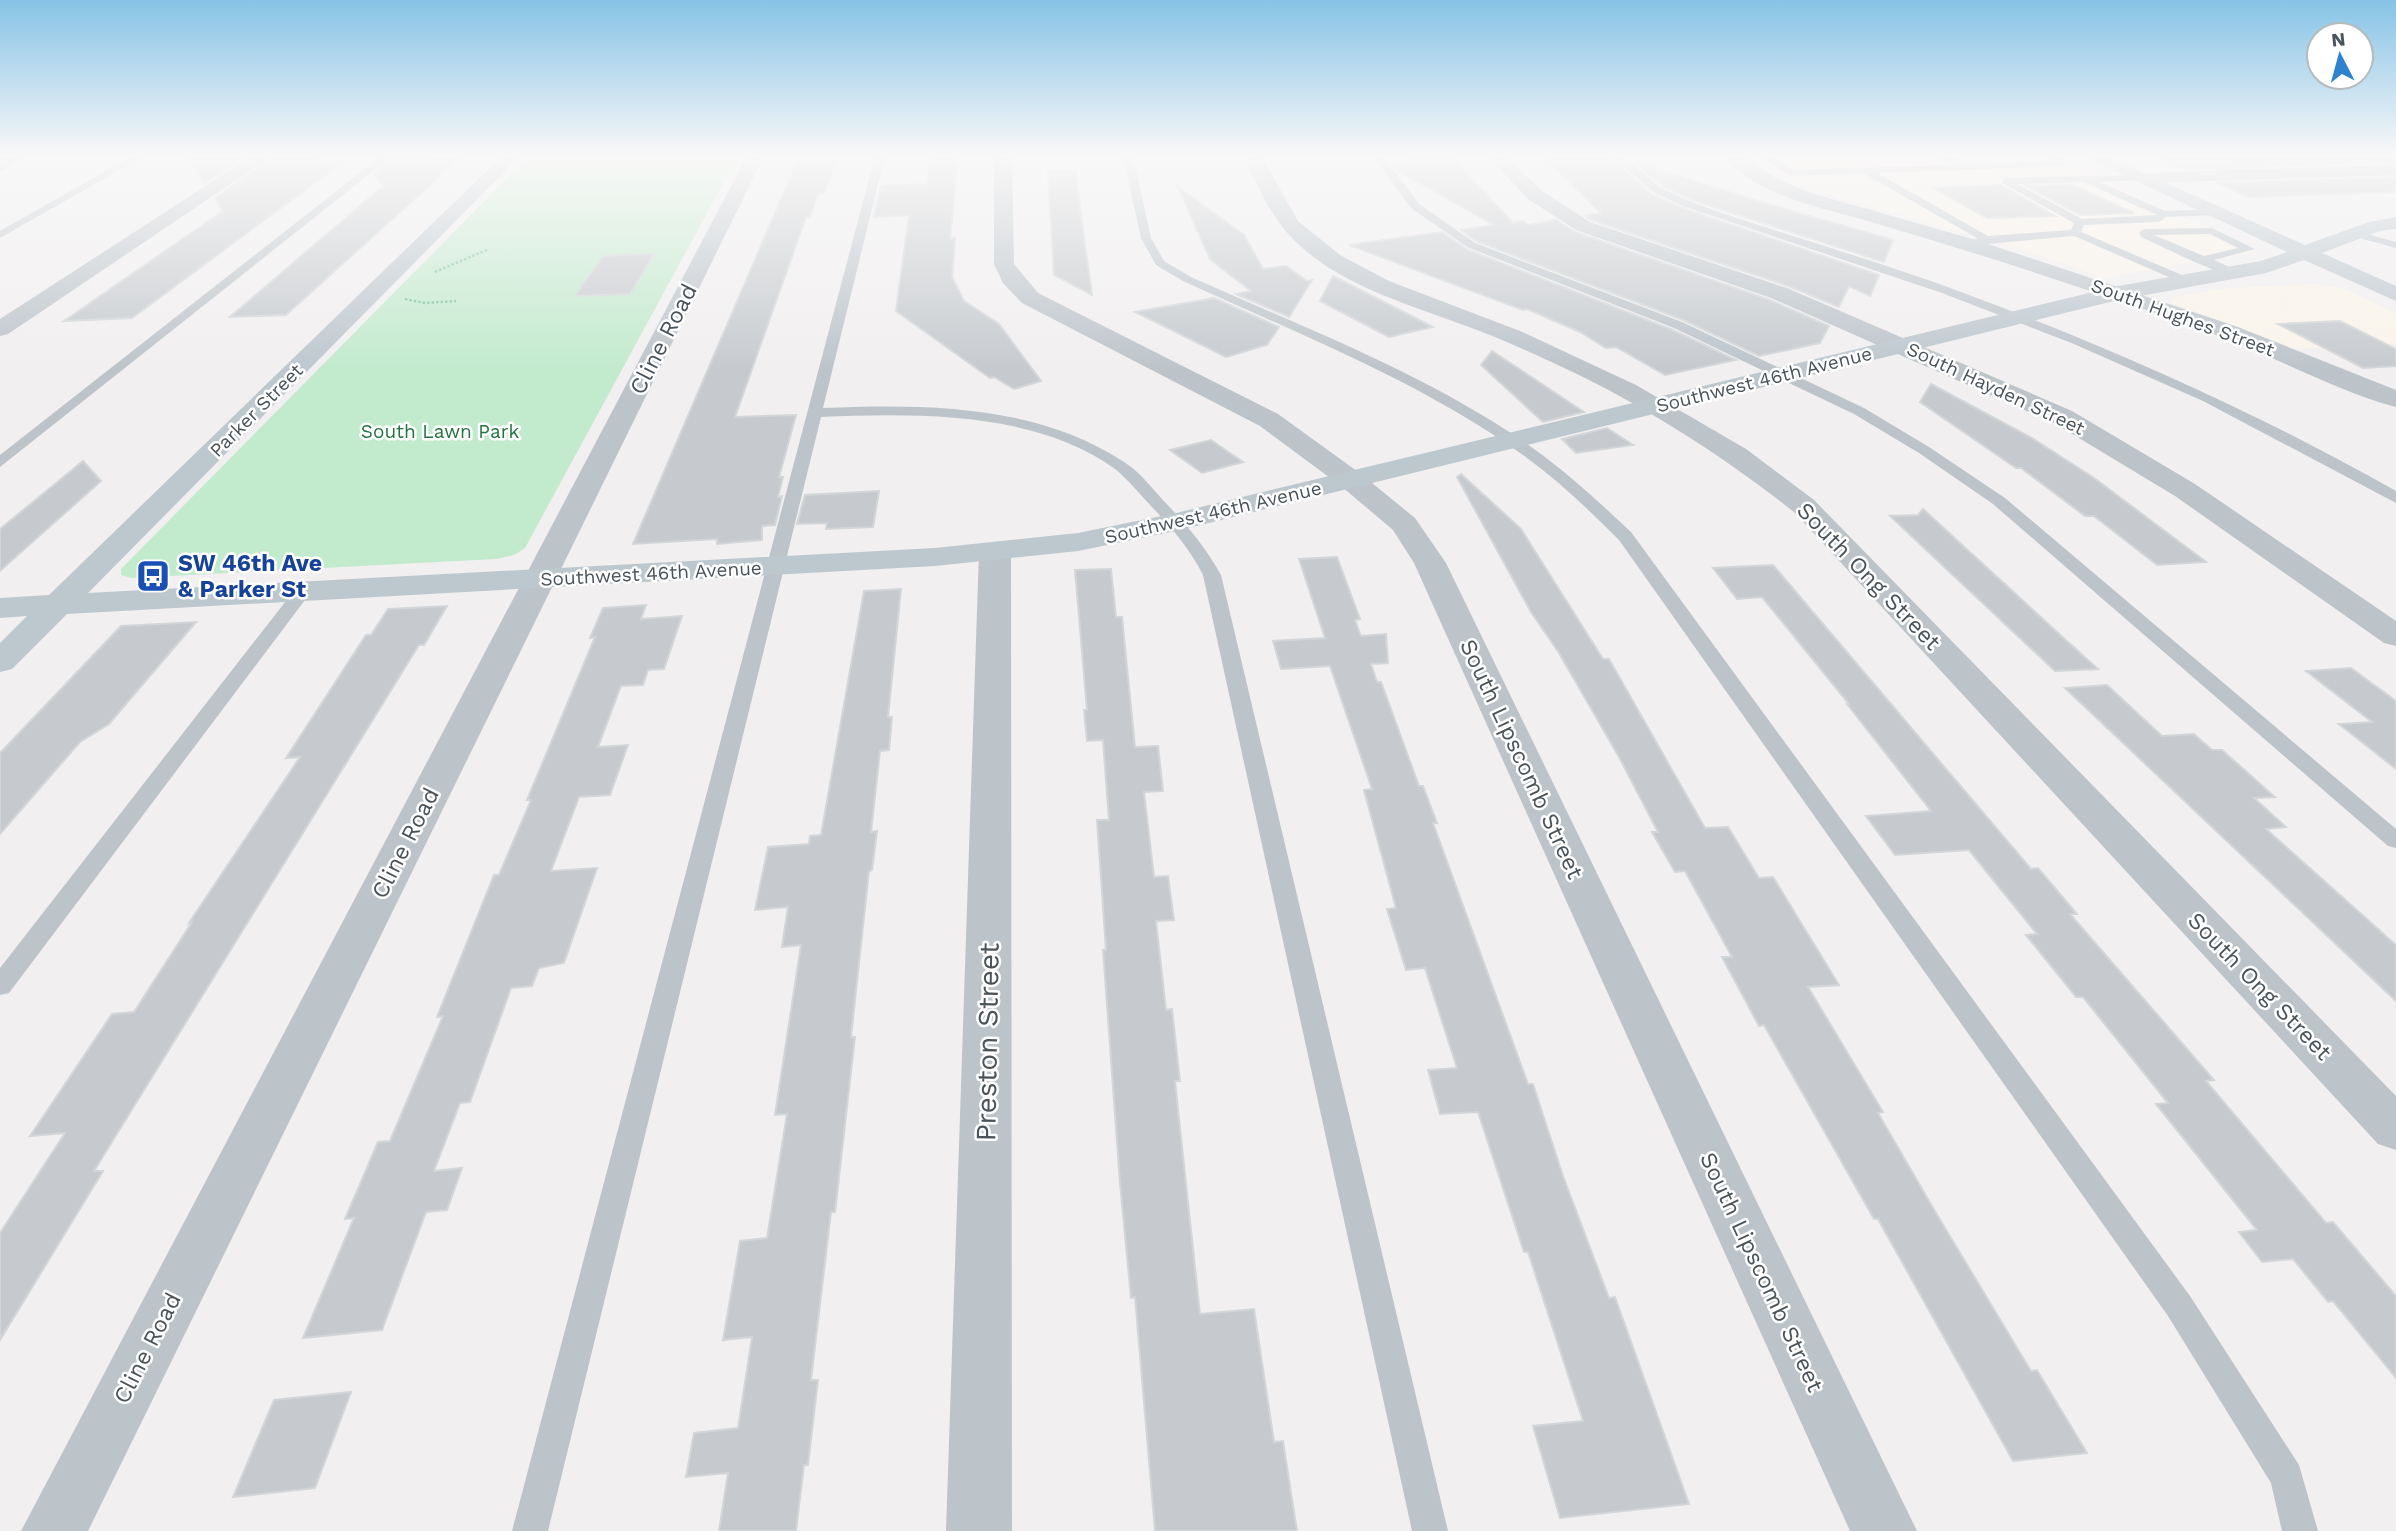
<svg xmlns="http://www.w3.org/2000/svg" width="2396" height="1531" viewBox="0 0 2396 1531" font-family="'Work Sans',sans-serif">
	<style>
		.commercial { fill: #faf4ea }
		.green { fill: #c2eacd }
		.building { fill: #c6cace; stroke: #d3d6d9; stroke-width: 2 }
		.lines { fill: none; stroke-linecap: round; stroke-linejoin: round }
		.path { stroke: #7ec49a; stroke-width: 2.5; stroke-dasharray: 2.5 2; stroke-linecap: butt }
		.service { fill: #bcc4ca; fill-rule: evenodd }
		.minor { fill: #bcc4ca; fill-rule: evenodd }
		.tertiary { fill: #bcc4ca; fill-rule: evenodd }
		.secondary { fill: #bdc7ce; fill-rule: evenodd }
		.labels { text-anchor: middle; stroke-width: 5; stroke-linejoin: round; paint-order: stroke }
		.far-street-label { font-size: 19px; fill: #49545a; stroke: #fff }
		.far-park-label { font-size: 19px; fill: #227342; stroke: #fff }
		.street-label { font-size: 23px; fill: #49545a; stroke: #fff }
		.transit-label { font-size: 23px; font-weight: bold; fill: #164399; stroke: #fff; text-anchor: start }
		.near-street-label { font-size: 28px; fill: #49545a; stroke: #fff }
	</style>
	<rect width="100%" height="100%" fill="#f1efef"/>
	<!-- commercial -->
	<g class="commercial">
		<path d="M1753,156h300l204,95 -153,27 -83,-29 -205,-58 -26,-11z"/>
		<path d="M2320,284l24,5 52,24v31l-99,5 -126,-46 4,-6 52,-9z"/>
	</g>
	<!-- green -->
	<path class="green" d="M529,156h209l-213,392 -11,7 -18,4 -365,19 -10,-3v-6z"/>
	<!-- building -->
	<g class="building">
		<path d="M187,156h60l-42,27z"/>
		<path d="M275,156h50l-9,6h27l-211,156 -68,3 159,-110 -8,-13z"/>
		<path d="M931,156h27l-8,83 5,-1 -3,39 12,24 35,23 42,57 -27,8 -20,-12 -4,1 -94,-67 13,-96 -35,2 7,-31 46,-2z"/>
		<path d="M1543,156h66l42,38 31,14 197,67 -9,21 -21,-10 -10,21 -51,-21 -197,-66 -6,-4 16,-3z"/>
		<path d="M2153,156h243v6l-213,7z"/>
		<path d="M460,158l-174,157 -56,2 153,-131 -9,-12 17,-14z"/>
		<path d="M1453,159l60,64 10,-2 6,4 27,-5 19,12 195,68 59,26 -9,17 -61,13 -76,-36 -207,-79 -15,-11 33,-5 -97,-55 -7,-9z"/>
		<path d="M1635,162l129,41 129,37 -9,22 -192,-62 -30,-14z"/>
		<path d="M835,163l-11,30 -6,1 -8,23h-4l-71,200 61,-2 -17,62h4l-5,20 4,-1 -7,29 -13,1v14l-45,4v-5l-84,5 163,-380z"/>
		<path d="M1076,170l4,39 12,86 -38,-20 -6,-104z"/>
		<path d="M2396,178v14l-147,5 -32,-14z"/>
		<path d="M2001,185l54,31 -68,2 -53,-30z"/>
		<path d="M2073,185l61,28 -54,2 -53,-29z"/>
		<path d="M1178,187l66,48 19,34 23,-3 21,15 5,-1 -23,37 -53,-23 15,-3 -41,-32z"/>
		<path d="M1442,232l24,17 207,81 63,30 -71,15 -49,-28 -10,1 -26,-16 -53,-23 -4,1 -174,-65z"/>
		<path d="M654,254l-24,40 -55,2 28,-40z"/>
		<path d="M1333,276l100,51 -44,10 -69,-36z"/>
		<path d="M1214,298l65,29 -12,18 -41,12 -91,-45z"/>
		<path d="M2340,321l56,28v17l-33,2 -85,-44z"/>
		<path d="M1492,351l92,61 -41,10 -62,-57z"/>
		<path d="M1931,384l101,54 62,40 112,84 -49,3 -63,-49h-9l-64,-48h-5l-96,-66z"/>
		<path d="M1607,428l26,17 -57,8 -14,-14z"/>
		<path d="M1211,440l32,22 -41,11 -32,-23z"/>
		<path d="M83,461l18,20 -101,90v-42z"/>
		<path d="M1461,474l60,55 82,130h6l96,169 23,-1 31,51 14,-1 66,108 -31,2 75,125 -5,1 58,100 95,158 6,-1 50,83 -74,8 -135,-242h-4l-110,-194 -5,1 -37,-69h10l-47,-86 -10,1 -23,-40h6l-39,-75 -60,-104 -28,-41 -74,-135z"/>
		<path d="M879,491l-6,36 -47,2 1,-6 -30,1 8,-29z"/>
		<path d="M1923,509l134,123 41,37 -43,2 -165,-155 28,-1z"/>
		<path d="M1337,557l23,62 -5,1 6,16 25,-2 2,29 -17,1 6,18h4l38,104h4l14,37h-4l95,261h5l30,92 46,122 6,-1 74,207 -129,14 -27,-92 50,-5 -55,-169h-4l-46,-140 -38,2 -12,-44 29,-2 -32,-100 -19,2 -19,-61 9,-1 -32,-118 8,-1 -42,-123 -49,3 -8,-28 52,-3 -26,-79z"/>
		<path d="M1773,565l258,304 7,-1 39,46h-7l144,166 -8,1 120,142 7,-1 63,74v82l-63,-77 -5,1 -35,-43 -31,3 -23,-30 18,-2 -101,-126 12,-1 -85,-106h-7l-50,-62 11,-1 -68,-84 -74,5 -29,-39 65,-5 -84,-107h2l-87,-107 -25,2 -24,-31z"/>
		<path d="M1111,569l5,48h6l13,130 23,-1 5,45 -19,1 10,85 14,-1 6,44 -18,1 10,89 6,-1 8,72h-5l25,233 54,-5 20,133 9,-1 14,90h-142l-20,-234 -4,1 -11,-115 -17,-233h3l-9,-130h12l-6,-80 -16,1 -3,-31h3l-12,-140z"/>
		<path d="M901,589l-13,128h4l-3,33 -9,1 -9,81 6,-1 -5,39 -3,1 -18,166h4l-20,175h-4l-20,168h7l-10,85h-4l-8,66h-77l9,-58 -42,4 8,-44 44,-5 14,-91 -29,3 17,-99 27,-3 20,-124 -12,1 26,-170 -19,2 6,-40 -33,3 13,-63 41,-3 1,-8 11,-1 43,-244z"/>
		<path d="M646,605l-5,14 41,-3 -18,53 -16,1 -5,15 -22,1 -23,61 30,-2 -18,50 -31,2 -28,74 46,-3 -33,95 -25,5 -7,18 -21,2 -41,114 -10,1 -26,68 28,-3 -15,42 -21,2 -44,118 -79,8 51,-120 -9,1 33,-77 12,-1 53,-125 -6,1 57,-142h5l32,-75h-4l68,-163 -5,1 13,-30z"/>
		<path d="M447,606l-23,39h-5l-325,526h9l-103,169v-107l65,-100 -35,3 82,-122 22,-2 58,-90 -3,1 111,-166 -14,1 80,-123h5l17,-26z"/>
		<path d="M196,622l-87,102 -29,18 -80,92v-81l121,-127z"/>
		<path d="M2351,668l45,33v68l-57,-45 33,-2 -66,-51z"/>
		<path d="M2107,685l55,51 32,-2 18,16h10l53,47 -21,1 32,29 -20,2 130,116v56l-331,-313z"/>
		<path d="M351,1392l-36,96 -82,9 41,-97z"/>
	</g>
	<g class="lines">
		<!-- path -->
		<g class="path">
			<path d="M435,272l54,-23"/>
			<path d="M405,299l20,4 31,-2"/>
		</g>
		<!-- service -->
		<g class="service">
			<path d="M132,156h12l-144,82v-7z"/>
			<path d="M381,156h11l-392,311v-12z"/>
			<path d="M875,156h10l-62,252c100,-4 214,-4 301,54 15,9 26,24 38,37 23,24 43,47 59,76l227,956h-36l-209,-956c-13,-26 -31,-47 -51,-68 -12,-12 -23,-27 -37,-38 -79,-58 -201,-56 -294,-52l-273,1114h-36z"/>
			<path d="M1123,156h10l18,82 13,23 27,16c116,52 239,98 343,172 35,25 66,54 97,83l559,764 109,169 19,66h-36l-11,-48 -103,-167 -549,-776c-30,-30 -61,-60 -96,-85 -103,-74 -225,-121 -340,-174l-27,-16 -15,-27z"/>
			<path d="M1373,156h10l36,48 56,39 207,79 182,86 65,39 76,51 391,331v19l-8,-2 -395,-342 -74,-51 -65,-39 -180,-86 -207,-81 -56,-39z"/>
			<path d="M1612,156h11l38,32 30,14c86,31 175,55 262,87 153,56 301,122 443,202v12l-193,-102 -129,-57 -132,-51 -259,-87 -30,-14z"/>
			<path d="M1760,156h12l21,14 160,-5 -18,-9h14l20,8 83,-3 -7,-5h12l9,5 -3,5 -186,7 111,63 83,-6 3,-7 -72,-40 3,-5 135,-3 3,5 -44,2 66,29 49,-2 5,3 -5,3 -48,2 -7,5 -75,3 -3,7 108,46 2,2 -6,4 -111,-48 -109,10v-4l12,-4 -114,-65 -72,3zM2084,182l73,33 -75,4 -65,-35z"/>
			<path d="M2212,228l43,21 -41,11 24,11v4c-16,3 -78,-30 -97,-38l-2,-5 5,-3zM2210,234l28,14 -34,8 -50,-21z"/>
			<path d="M2356,231l40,11v6l-44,-12v-4z"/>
			<path d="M302,587l9,5 -3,4 -299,397 -9,2v-27l296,-380z"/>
		</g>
		<!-- minor -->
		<g class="minor">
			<path d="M252,156h20l-264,178 -8,2v-17z"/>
			<path d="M747,156h17l-676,1375h-67z"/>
			<path d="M994,156h18l2,108 24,29 240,121 83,60 54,44 31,45 471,968h-67l-436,-968 -21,-33 -52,-44 -81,-60 -238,-123 -19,-20 -9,-19z"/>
			<path d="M1244,156h17l37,65 42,34 49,26 131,50 116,54 110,64 68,51 582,596v54l-18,-6 -584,-632c-67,-53 -138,-99 -215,-137 -34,-16 -68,-32 -102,-45 -62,-24 -138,-43 -185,-92 -22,-23 -35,-53 -48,-82z"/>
			<path d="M1488,156h18l36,35 48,31 197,66 285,123 123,73 201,137v25l-12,-3 -209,-147 -121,-73 -283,-125 -195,-68 -48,-31z"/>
			<path d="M1723,156h20l34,23 34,14 165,47 262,87 158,63v17c-58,-15 -120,-50 -177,-71 -118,-43 -238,-82 -358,-117 -43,-12 -109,-26 -138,-63z"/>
			<path d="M2396,165v10l-256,8 -9,-5 9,-5z"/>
			<path d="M995,543l11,2 5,7 1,979h-66l33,-979 5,-7z"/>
		</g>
		<!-- tertiary -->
		<path class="tertiary" d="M6,156h22l-28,15v-12z"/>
		<!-- secondary -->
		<path class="secondary" d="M502,156h18l-432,437 847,-45 143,-15 98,-20 942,-227 143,-25 26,-9 -204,-96h23l199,89 64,-23 27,-5v12l-16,2 -58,22 74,33v15l-92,-41 -38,13 -148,27 -942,231 -98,20 -143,15 -868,48 -55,55 -12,3v-29l27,-27 -27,2v-20l49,-3z"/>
	</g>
	<!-- sky -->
	<linearGradient id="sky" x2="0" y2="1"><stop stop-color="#86c3e6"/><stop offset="0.42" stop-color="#f9f8f8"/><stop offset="1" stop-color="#f9f8f8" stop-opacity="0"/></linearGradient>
	<rect width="2396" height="371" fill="url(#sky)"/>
	<!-- icons -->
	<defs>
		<symbol id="bus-square" viewBox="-11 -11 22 22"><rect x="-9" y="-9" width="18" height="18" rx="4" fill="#1a4fb4" stroke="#fff"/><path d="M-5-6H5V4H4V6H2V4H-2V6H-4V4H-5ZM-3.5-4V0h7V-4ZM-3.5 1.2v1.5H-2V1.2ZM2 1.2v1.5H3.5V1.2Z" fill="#fff"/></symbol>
	</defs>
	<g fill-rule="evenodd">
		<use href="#bus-square" x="134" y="557" width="38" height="38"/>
	</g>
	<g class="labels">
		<!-- far-street labels -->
		<g class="far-street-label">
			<text transform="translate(2183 317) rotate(20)" y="7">South Hughes Street</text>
			<text transform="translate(1764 379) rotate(-14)" y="7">Southwest 46th Avenue</text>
			<text transform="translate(1996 388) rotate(25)" y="7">South Hayden Street</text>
			<text transform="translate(256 410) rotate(-45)" y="7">Parker Street</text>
			<text transform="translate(1213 512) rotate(-13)" y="7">Southwest 46th Avenue</text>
			<text transform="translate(651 573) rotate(-3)" y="7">Southwest 46th Avenue</text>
		</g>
		<!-- far-park labels -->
		<g class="far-park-label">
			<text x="440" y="438">South Lawn Park</text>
		</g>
		<!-- street labels -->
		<g class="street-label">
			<text transform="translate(663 339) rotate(-63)" y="8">Cline Road</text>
			<text transform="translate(1869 576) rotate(46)" y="8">South Ong Street</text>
			<text transform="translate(1522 759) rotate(65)" y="8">South Lipscomb Street</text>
			<text transform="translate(405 843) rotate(-63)" y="8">Cline Road</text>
			<text transform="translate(2260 986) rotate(46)" y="8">South Ong Street</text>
			<text transform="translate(1762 1272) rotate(65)" y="8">South Lipscomb Street</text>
			<text transform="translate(147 1348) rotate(-63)" y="8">Cline Road</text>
		</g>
		<!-- transit labels -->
		<g class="transit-label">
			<text x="178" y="571">SW 46th Ave<tspan x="178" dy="26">&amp; Parker St</tspan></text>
		</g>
		<!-- near-street labels -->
		<g class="near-street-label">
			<text transform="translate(987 1042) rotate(-89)" y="10">Preston Street</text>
		</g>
	</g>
	<!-- north arrow -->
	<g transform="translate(2340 56) rotate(354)"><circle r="33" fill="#ffffff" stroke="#b6bbbd" stroke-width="2"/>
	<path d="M0-5L12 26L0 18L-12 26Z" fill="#2e84cc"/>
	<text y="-10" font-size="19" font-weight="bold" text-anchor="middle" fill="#49545a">N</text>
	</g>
</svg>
